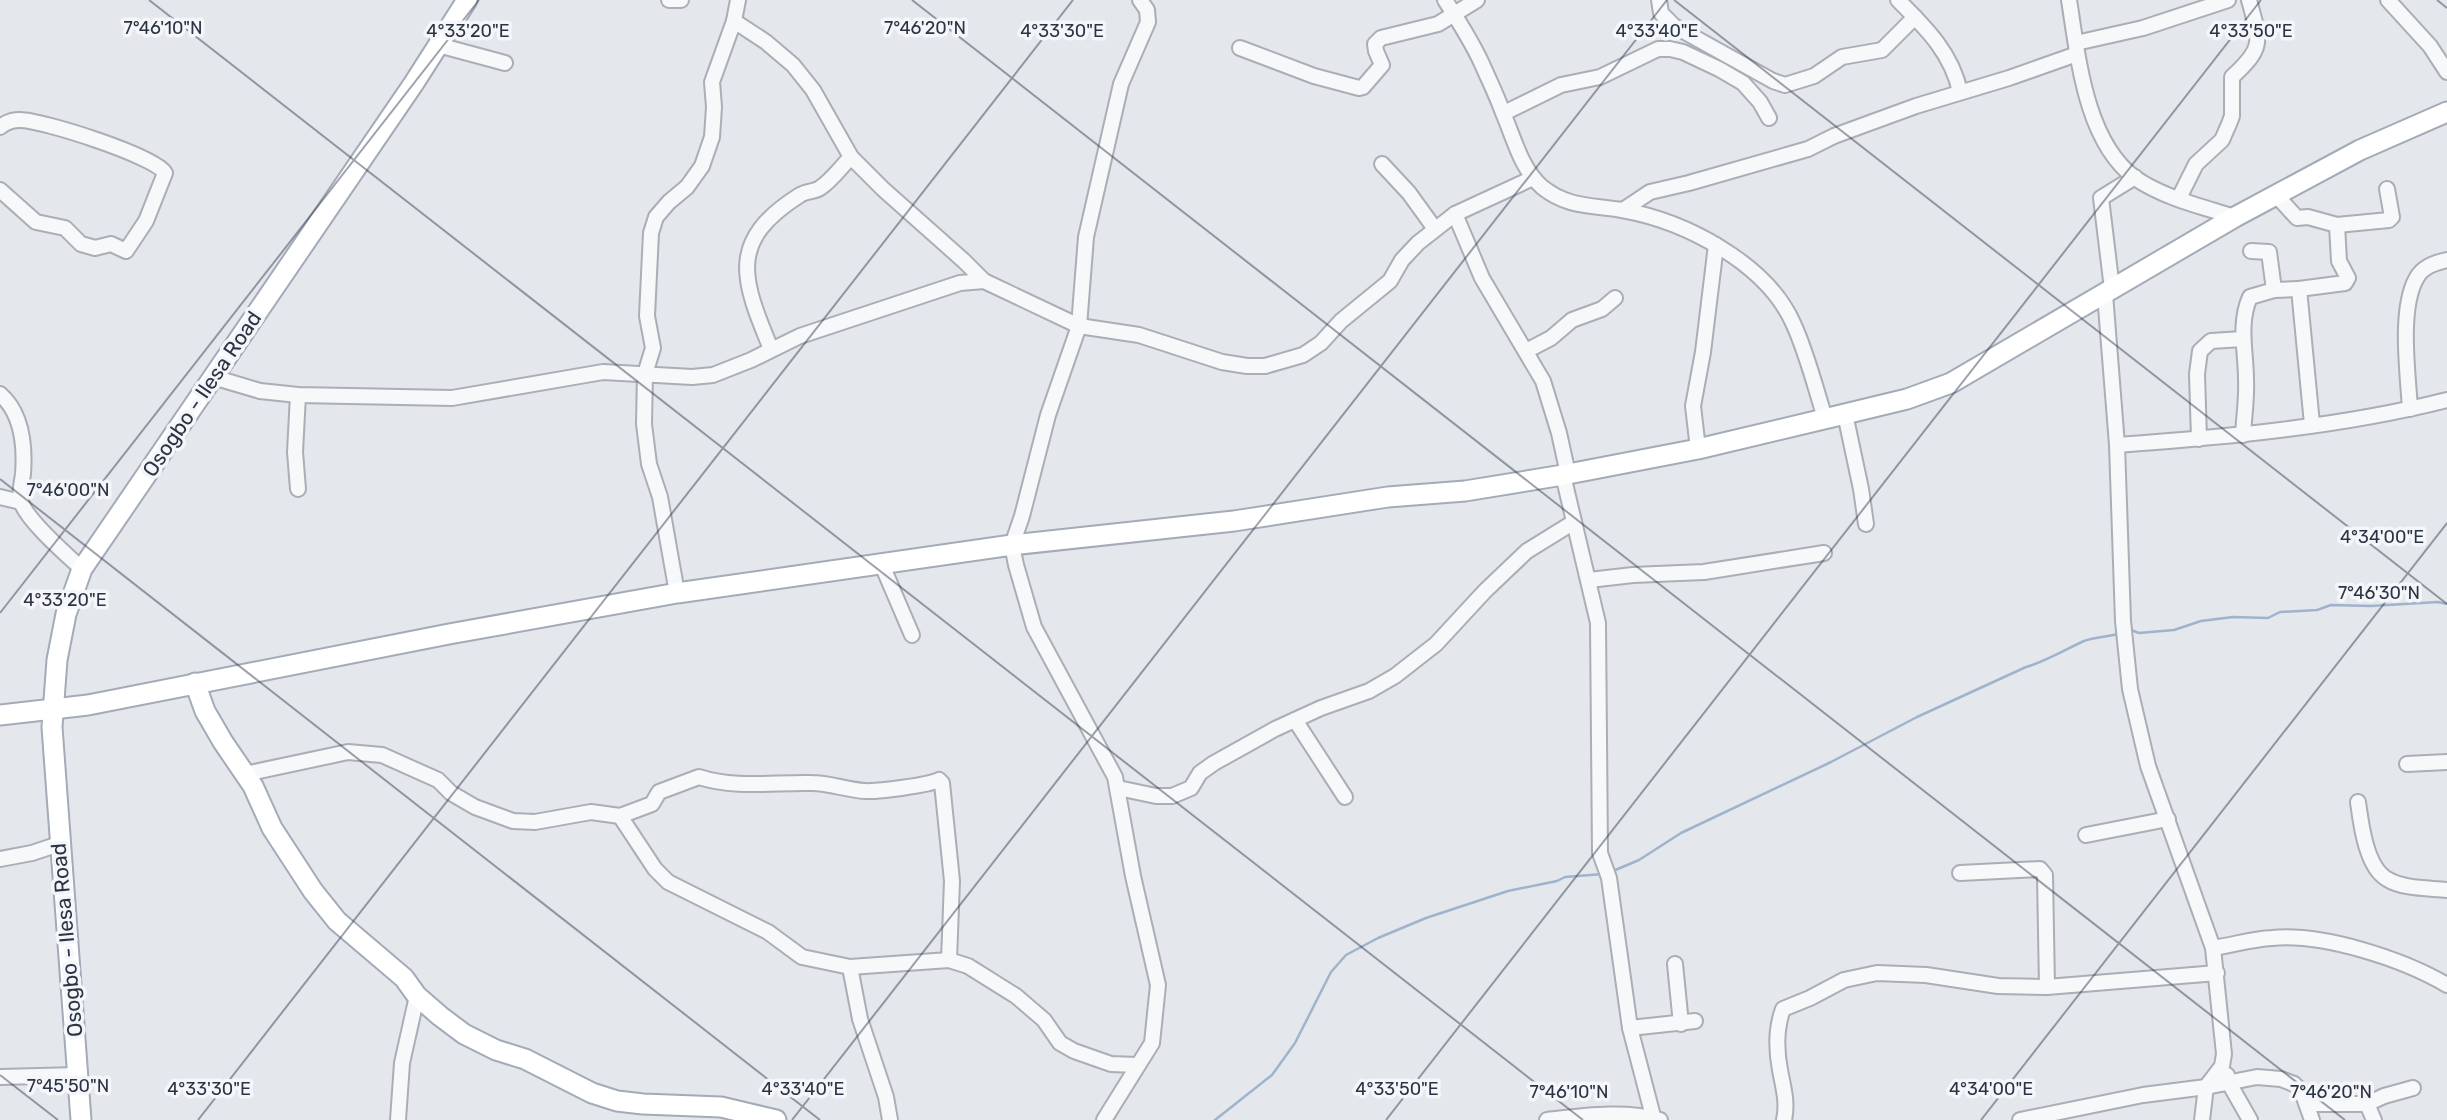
<svg xmlns="http://www.w3.org/2000/svg" width="2447" height="1120" viewBox="0 0 2447 1120" font-family="Rubik,sans-serif">
	<style>
		.lines { fill: none; stroke-linecap: round; stroke-linejoin: round }
		.stream { stroke: #9fb4cc; stroke-width: 2.5 }
		.minor-casing { stroke: #a9aeb7; stroke-width: 18 }
		.major-casing { stroke: #a3abb8; stroke-width: 23 }
		.minor { stroke: #f7f8fa; stroke-width: 14 }
		.major { stroke: #fff; stroke-width: 19 }
		.ticks { fill: none; stroke: #2b3445; stroke-width: 2; stroke-opacity: 0.45 }
		.labels { text-anchor: middle; stroke-width: 7; stroke-linejoin: round; paint-order: stroke }
		.street-label { font-size: 21px; fill: #2b3445; stroke: #f4f6f9 }
		.ticks-label { font-size: 18px; text-anchor: middle; fill: #2b3445; stroke: #f4f6f9; stroke-width: 7; stroke-linejoin: round; paint-order: stroke }
	</style>
	<rect width="100%" height="100%" fill="#e4e7ec"/>
	<g class="lines">
		<!-- stream -->
		<g class="stream">
			<path d="M2131,630l8,3 35,-3 27,-9 32,-4 35,1 12,-6 37,-2 14,-5 40,1 67,-4 9,2"/>
			<path d="M1613,871l26,-11 42,-27 150,-71 86,-45 109,-50c21,-6 38,-17 58,-26 11,-4 22,-4 34,-7"/>
			<path d="M1215,1120l57,-45 23,-32 36,-71 15,-17 32,-17 48,-20 82,-27 49,-10 8,-4 38,-3"/>
		</g>
		<defs>
			<g id="minor">
				<path d="M669,0h12"/>
				<path d="M1445,0c13,20 27,42 37,64 7,16 15,32 21,49 11,25 18,56 39,74 26,21 50,18 80,23 63,11 144,53 171,113 14,30 22,64 32,95"/>
				<path d="M1659,0l2,13 13,13 99,55 12,4 29,-9 28,-19 40,-7 33,-33"/>
				<path d="M1898,0c27,27 54,53 62,92"/>
				<path d="M2069,0c9,56 16,141 66,178 29,20 68,29 100,39"/>
				<path d="M2388,0l42,46 17,26"/>
				<path d="M734,21l32,21 27,23 20,25 38,67 32,32 81,72 20,20 95,45 60,9 83,27 25,4h18l38,-11 18,-12 20,-22 49,-40 12,-21 16,-17 37,-29 78,-36"/>
				<path d="M2076,43l67,-15 85,-28"/>
				<path d="M438,45l67,18"/>
				<path d="M1240,48l74,28 45,12 4,-1 19,-22 -6,-14 -1,-7 6,-6 57,-14 39,-24"/>
				<path d="M1504,113l57,-28 39,-8 58,-28h12l13,3 36,17 24,14 17,19 9,16"/>
				<path d="M0,127c5,-4 13,-7 20,-7 22,0 135,36 145,53l-19,48 -20,30 -15,-7 -16,4 -14,-4 -16,-16 -29,-6 -36,-32"/>
				<path d="M1382,164l27,29 26,36"/>
				<path d="M2276,195l21,23 11,-1 29,8 52,-5 3,-3 -5,-28"/>
				<path d="M2179,198l17,-34 26,-24 7,-16 3,-8v-39c33,-30 28,-36 17,-77"/>
				<path d="M1623,210l27,-18 39,-9 119,-34 26,-13 82,-30 93,-28 68,-24"/>
				<path d="M1455,214l27,64 61,103 16,52 9,41"/>
				<path d="M2251,251l18,1 5,38"/>
				<path d="M2112,289l-11,-91 34,-21"/>
				<path d="M2105,294l12,151 6,176 7,68 18,77 65,182 11,106 -2,12 -16,21 -4,33"/>
				<path d="M771,349c-29,-70 -44,-108 29,-154 6,-4 14,-3 20,-7 12,-8 21,-21 31,-31"/>
				<path d="M1526,351l25,-13 21,-18 30,-11 13,-11"/>
				<path d="M213,377l47,14 38,4 154,3 151,-26 89,5 21,-2 38,-15 49,-24 160,-53 24,-2"/>
				<path d="M0,394c22,19 25,53 23,80 -1,8 -4,19 -2,27 4,18 47,55 61,68"/>
				<path d="M2410,409c-2,-35 -11,-99 6,-130 6,-12 18,-16 31,-19"/>
				<path d="M1845,414l16,75 5,35"/>
				<path d="M2312,424l-13,-135 46,-6 3,-5 -9,-17 -2,-36"/>
				<path d="M2243,435c1,-19 4,-37 3,-56 0,-27 -8,-55 4,-82l24,-7 25,-1"/>
				<path d="M2199,439l-2,-65 3,-23 11,-10 32,-2"/>
				<path d="M2117,445c110,-8 223,-18 330,-45"/>
				<path d="M1698,449l-5,-43 10,-54 13,-107"/>
				<path d="M1563,475l35,148 2,230 9,25 21,150 24,92"/>
				<path d="M298,489l-3,-37 3,-57"/>
				<path d="M0,497l21,5"/>
				<path d="M882,565l30,70"/>
				<path d="M1589,580l44,-5 71,-3 120,-19"/>
				<path d="M677,593l-17,-96 -11,-33 -5,-40 1,-50 8,-26 -6,-32 4,-83 5,-16 13,-15 18,-15 15,-21 10,-29 2,-30 -2,-25 22,-61 4,-21"/>
				<path d="M1295,720l50,77"/>
				<path d="M2407,764l40,-2"/>
				<path d="M245,774l103,-22 34,3 56,25 13,13 24,14 38,14 22,1 56,-10 29,4 32,-12 7,-12 40,-15c37,12 75,5 113,6 18,0 35,7 53,8 12,1 64,-6 74,-11l3,3 10,98 -3,79"/>
				<path d="M1118,788l38,8h16l19,-8 9,-15 14,-10 61,-34 46,-21 48,-17 26,-15 41,-32 49,-53 42,-40 47,-29"/>
				<path d="M2358,802c3,22 8,65 29,77 16,10 41,9 60,11"/>
				<path d="M620,816l35,53 13,13 100,50 34,25 48,10 99,-7 19,6 48,30 28,24 16,23 14,8 37,13 25,1"/>
				<path d="M2086,835l82,-16"/>
				<path d="M0,859l32,-6 27,-9"/>
				<path d="M1960,873l80,-4 5,6 2,112"/>
				<path d="M2213,948c20,-3 39,-9 59,-10 51,-5 131,21 175,47"/>
				<path d="M1675,964l6,60"/>
				<path d="M850,967l10,52 26,78 4,23"/>
				<path d="M1630,1028l65,-7"/>
				<path d="M2227,1075l2,8 21,37"/>
				<path d="M0,1077l78,-2"/>
				<path d="M2307,1104h60l17,-8 29,-8"/>
				<path d="M2367,1104l7,16"/>
				<path d="M398,1120l4,-57 15,-67"/>
				<path d="M1104,1120l48,-77 6,-58 -25,-109 -18,-99 -81,-150 -18,-62 -4,-20 10,-29 26,-101 31,-89 7,-89 35,-153 27,-62 -1,-12 -7,-10"/>
				<path d="M1547,1120c36,-4 78,-10 113,0"/>
				<path d="M1784,1120c4,-18 -1,-33 -4,-50 -4,-21 -4,-42 3,-61l27,-11 34,-18 33,-7 49,2 72,11 49,1 170,-14"/>
				<path d="M2020,1120l123,-25 63,-8 51,-10 24,2 13,5 8,8 10,28"/>
			</g>
			<g id="major">
				<path d="M195,683l10,28 18,31 30,44 19,42 41,63 24,30 67,57 13,18 23,20 24,18 32,16 29,9 67,34 25,8 26,3 78,3 55,13"/>
				<path d="M0,715l88,-10 361,-71 228,-41 335,-48 222,-24 154,-24 77,-6 98,-16 135,-26 147,-35 62,-15 44,-16 284,-166 125,-67 87,-38"/>
				<path d="M81,1120l-29,-393 5,-67 9,-46 16,-45 332,-486 53,-83"/>
			</g>
		</defs>
		<!-- minor casing -->
		<use href="#minor" class="minor-casing"/>
		<!-- major casing -->
		<use href="#major" class="major-casing"/>
		<!-- minor -->
		<use href="#minor" class="minor"/>
		<!-- major -->
		<use href="#major" class="major"/>
	</g>
	<!-- ticks -->
	<path class="ticks" d="M149,0l1434,1120M912,0l1433,1120M1674,0l773,604M2437,0l10,8M0,479l820,641M0,613l479,-613M0,1075l58,45M198,1120l875,-1120M792,1120l875,-1120M1386,1120l875,-1120M1981,1120l466,-597"/>
	<g class="labels">
		<!-- street labels -->
		<g class="street-label">
			<text transform="translate(202 394) rotate(-56)" y="7">Osogbo - Ilesa Road</text>
			<text transform="translate(67 940) rotate(-95)" y="7">Osogbo - Ilesa Road</text>
		</g>
	</g>
	<g class="ticks-label">
		<text x="163" y="34">7°46'10"N</text>
		<text x="925" y="34">7°46'20"N</text>
		<text x="468" y="37">4°33'20"E</text>
		<text x="1062" y="37">4°33'30"E</text>
		<text x="1657" y="37">4°33'40"E</text>
		<text x="2251" y="37">4°33'50"E</text>
		<text x="68" y="496">7°46'00"N</text>
		<text x="2382" y="543">4°34'00"E</text>
		<text x="2379" y="599">7°46'30"N</text>
		<text x="65" y="606">4°33'20"E</text>
		<text x="68" y="1092">7°45'50"N</text>
		<text x="209" y="1095">4°33'30"E</text>
		<text x="803" y="1095">4°33'40"E</text>
		<text x="1397" y="1095">4°33'50"E</text>
		<text x="1991" y="1095">4°34'00"E</text>
		<text x="1569" y="1098">7°46'10"N</text>
		<text x="2331" y="1098">7°46'20"N</text>
	</g>
</svg>
